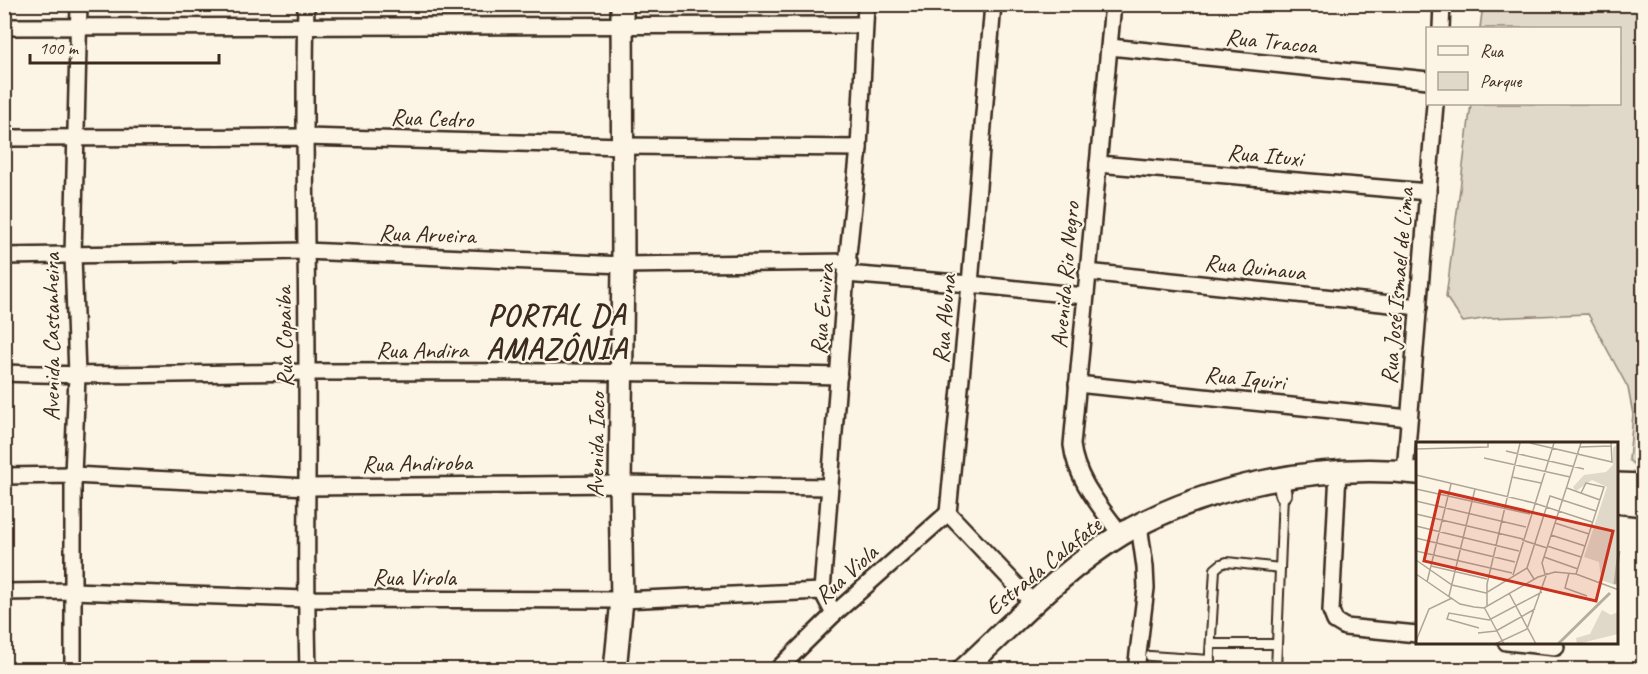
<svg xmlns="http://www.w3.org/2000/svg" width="1648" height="674" viewBox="0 0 1648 674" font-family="Caveat,sans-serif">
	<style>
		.green { fill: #e0d8c8; stroke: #8e8173; stroke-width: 1.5 }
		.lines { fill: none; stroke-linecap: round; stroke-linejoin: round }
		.lane-casing { stroke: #3b2a1e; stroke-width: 12 }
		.street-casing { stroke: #3b2a1e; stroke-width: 20 }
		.secondary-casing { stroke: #3b2a1e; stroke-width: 26 }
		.lane { stroke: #fcf5e5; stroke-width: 8 }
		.street { stroke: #fcf5e5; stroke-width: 15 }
		.secondary { stroke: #fcf5e5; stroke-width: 21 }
		.labels { text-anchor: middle; stroke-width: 4.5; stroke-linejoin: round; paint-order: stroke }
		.street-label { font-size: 24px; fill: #3b2a1e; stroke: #fcf5e5 }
		.district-label { font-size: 30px; font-weight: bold; letter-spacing: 1.5px; fill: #3b2a1e; stroke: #fcf5e5 }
		.inset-river { fill: none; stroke: #b7ad9e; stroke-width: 3 }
		.inset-road { fill: none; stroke: #afa495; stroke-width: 1.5 }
		.view { fill: #c8321e; fill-opacity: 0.15; stroke: #c8321e; stroke-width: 3 }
		.inset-edge { fill: none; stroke: #3b2a1e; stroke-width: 3 }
	</style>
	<rect width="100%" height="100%" fill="#fcf5e5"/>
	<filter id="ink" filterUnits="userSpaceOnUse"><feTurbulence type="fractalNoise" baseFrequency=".0167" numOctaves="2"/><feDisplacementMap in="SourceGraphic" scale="12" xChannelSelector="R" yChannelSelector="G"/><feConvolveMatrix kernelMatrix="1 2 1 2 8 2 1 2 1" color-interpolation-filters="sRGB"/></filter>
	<g filter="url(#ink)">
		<!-- green -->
		<path class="green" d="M1483,5h160v468l-14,-13 4,-46 -5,-26 -40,-74 -99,4 -26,4 -17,-25 25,-193h149v-76h-140z"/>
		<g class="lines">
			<defs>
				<g id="lane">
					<path d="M1212,644h65"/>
					<path d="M1150,656l60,4"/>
					<path d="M1209,670l6,-101 6,-5 6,-2 53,6"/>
					<path d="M1276,670l7,-176"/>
				</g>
				<g id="street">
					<path d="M306,4c-3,124 1,246 1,369 1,99 -2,198 1,297"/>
					<path d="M993,4l-23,280 -22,229 85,90"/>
					<path d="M1113,4l-41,441c4,35 29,62 49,90"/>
					<path d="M4,27l860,-2"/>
					<path d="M1441,28l1,-24"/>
					<path d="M1110,47l318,33"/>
					<path d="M4,138l301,-1 318,9 236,2"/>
					<path d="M1098,164l330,28"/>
					<path d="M4,256l301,-5 318,14 226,-3"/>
					<path d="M1087,272l332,35"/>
					<path d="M846,274l124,10 114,12"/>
					<path d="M4,373c102,4 203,0 304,-1 177,-1 354,0 531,4"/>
					<path d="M1077,384l332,34"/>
					<path d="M1338,472l-7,139 4,10 10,6 72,7"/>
					<path d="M1405,472l30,-368"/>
					<path d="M4,476l69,-1 234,12 313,-3 210,3"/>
					<path d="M1281,479l2,15"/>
					<path d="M4,592l68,-1 234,8 316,1 200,-9"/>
					<path d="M834,614l-12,-23 24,-317 13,-126 7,-144"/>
					<path d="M1506,642l50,5"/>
					<path d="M73,670v-195l4,-99 -4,-121 6,-251"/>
					<path d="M777,670l57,-56 114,-101"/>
					<path d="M1136,670l10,-82 -1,-21 -6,-42"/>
				</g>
				<g id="secondary">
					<path d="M1616,484l28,1"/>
					<path d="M1616,502l28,3"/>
					<path d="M615,670l7,-70 -2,-116 3,-219 -1,-261"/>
					<path d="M963,670c51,-47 99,-100 159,-136 84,-49 199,-71 295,-61"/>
				</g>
			</defs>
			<!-- lane casing -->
			<use href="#lane" class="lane-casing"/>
			<!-- street casing -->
			<use href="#street" class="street-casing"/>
			<!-- secondary casing -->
			<use href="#secondary" class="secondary-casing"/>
			<!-- lane -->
			<use href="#lane" class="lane"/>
			<!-- street -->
			<use href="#street" class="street"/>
			<!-- secondary -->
			<use href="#secondary" class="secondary"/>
		</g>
	</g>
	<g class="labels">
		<!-- street labels -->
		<g class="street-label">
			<text transform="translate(1271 41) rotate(6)" y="8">Rua Tracoa</text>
			<text transform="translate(432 118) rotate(2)" y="8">Rua Cedro</text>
			<text transform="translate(1265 155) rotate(5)" y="8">Rua Ituxi</text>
			<text transform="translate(427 234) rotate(2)" y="8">Rua Arueira</text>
			<text transform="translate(1255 267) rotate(6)" y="8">Rua Quinaua</text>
			<text transform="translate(1065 275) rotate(-85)" y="8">Avenida Rio Negro</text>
			<text transform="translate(1397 286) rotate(-85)" y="8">Rua José Ismael de Lima</text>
			<text transform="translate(822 309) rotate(-85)" y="8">Rua Envira</text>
			<text transform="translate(944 319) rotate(-85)" y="8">Rua Abuna</text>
			<text transform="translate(51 337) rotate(-90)" y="8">Avenida Castanheira</text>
			<text transform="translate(284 337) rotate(-91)" y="8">Rua Copaiba</text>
			<text x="422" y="358">Rua Andira</text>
			<text transform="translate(1245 378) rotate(6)" y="8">Rua Iquiri</text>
			<text transform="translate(596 445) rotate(-89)" y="8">Avenida Iaco</text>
			<text transform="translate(417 463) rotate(-1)" y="8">Rua Andiroba</text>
			<text transform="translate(1043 566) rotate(-39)" y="8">Estrada Calafate</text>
			<text transform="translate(846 574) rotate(-42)" y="8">Rua Viola</text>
			<text x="414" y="585">Rua Virola</text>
		</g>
		<!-- district labels -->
		<g class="district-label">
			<text x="557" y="325">PORTAL DA<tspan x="557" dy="34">AMAZÔNIA</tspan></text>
		</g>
	</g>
	<!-- overview -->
	<g transform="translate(1416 442)">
		<rect width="202" height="202" fill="#fcf5e5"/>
		<path d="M202,1v143l-17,-6 -2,-18 -15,-5 23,-70 -15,-7 -16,11 -3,-4 11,-12 22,-3 7,-7v-17zM186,168l9,5 7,-3v22l-41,10 -1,-6 14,-4z" fill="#e0d8c8"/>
		<path class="inset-river" d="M199,142l4,-33M142,202l52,-51"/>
		<path class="inset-road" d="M114,1l82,19 -1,-19M164,5l31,-1M0,7l72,-2v-4M90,9l78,18M68,16l86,19M0,33l118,28 58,19M96,35l29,6M151,46l33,12M0,47l114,25M0,59l110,26M0,72l107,25M139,81l34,11M0,84l103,25M135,93l34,11M0,96l99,24M106,98l25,8M131,104l34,11M0,109l96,22M128,115l34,12M0,118l36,25 34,8 41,-25M15,124l56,13M153,131l-4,15 22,8M0,132l44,30 14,3 10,1 54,-31 17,-5 21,2 43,16M129,132l-3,-11 39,-120M160,132l28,-87 -18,-4 -5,10M97,133l41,-132M118,137l-7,-11 23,-72 46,15M11,140l24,-98M93,151l27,51M33,154l26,-107M71,164v-22l33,-141M68,165l20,37M63,186l-32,-9 2,-6 40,7 53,-28M62,191l18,-2 39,-22M0,199l13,-32 23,-11M79,202l32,-15 20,-56"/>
		<path class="view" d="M24,49l173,40 -17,70 -172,-40z"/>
		<rect width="202" height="202" class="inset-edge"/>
	</g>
	<!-- margin -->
	<rect width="1648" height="674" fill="none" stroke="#fcf5e5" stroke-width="24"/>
	<rect x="12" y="12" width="1624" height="650" fill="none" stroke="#3b2a1e" stroke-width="2" filter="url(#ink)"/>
	<!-- legend -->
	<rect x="1426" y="27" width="195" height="78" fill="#fcf5e5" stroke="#afa495" stroke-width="1.5"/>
	<rect x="1438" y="46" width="30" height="9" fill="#fcf5e5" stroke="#afa495" stroke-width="1.5"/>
	<text x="1480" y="57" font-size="18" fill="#3b2a1e">Rua</text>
	<rect x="1438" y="72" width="30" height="18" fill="#e0d8c8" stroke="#afa495" stroke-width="1.5"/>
	<text x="1480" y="87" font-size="18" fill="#3b2a1e">Parque</text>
	<!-- scale -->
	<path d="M30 54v9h189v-9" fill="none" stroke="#3b2a1e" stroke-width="3"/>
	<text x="39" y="54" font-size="18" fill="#3b2a1e" stroke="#fcf5e5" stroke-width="4.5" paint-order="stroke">100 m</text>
</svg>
